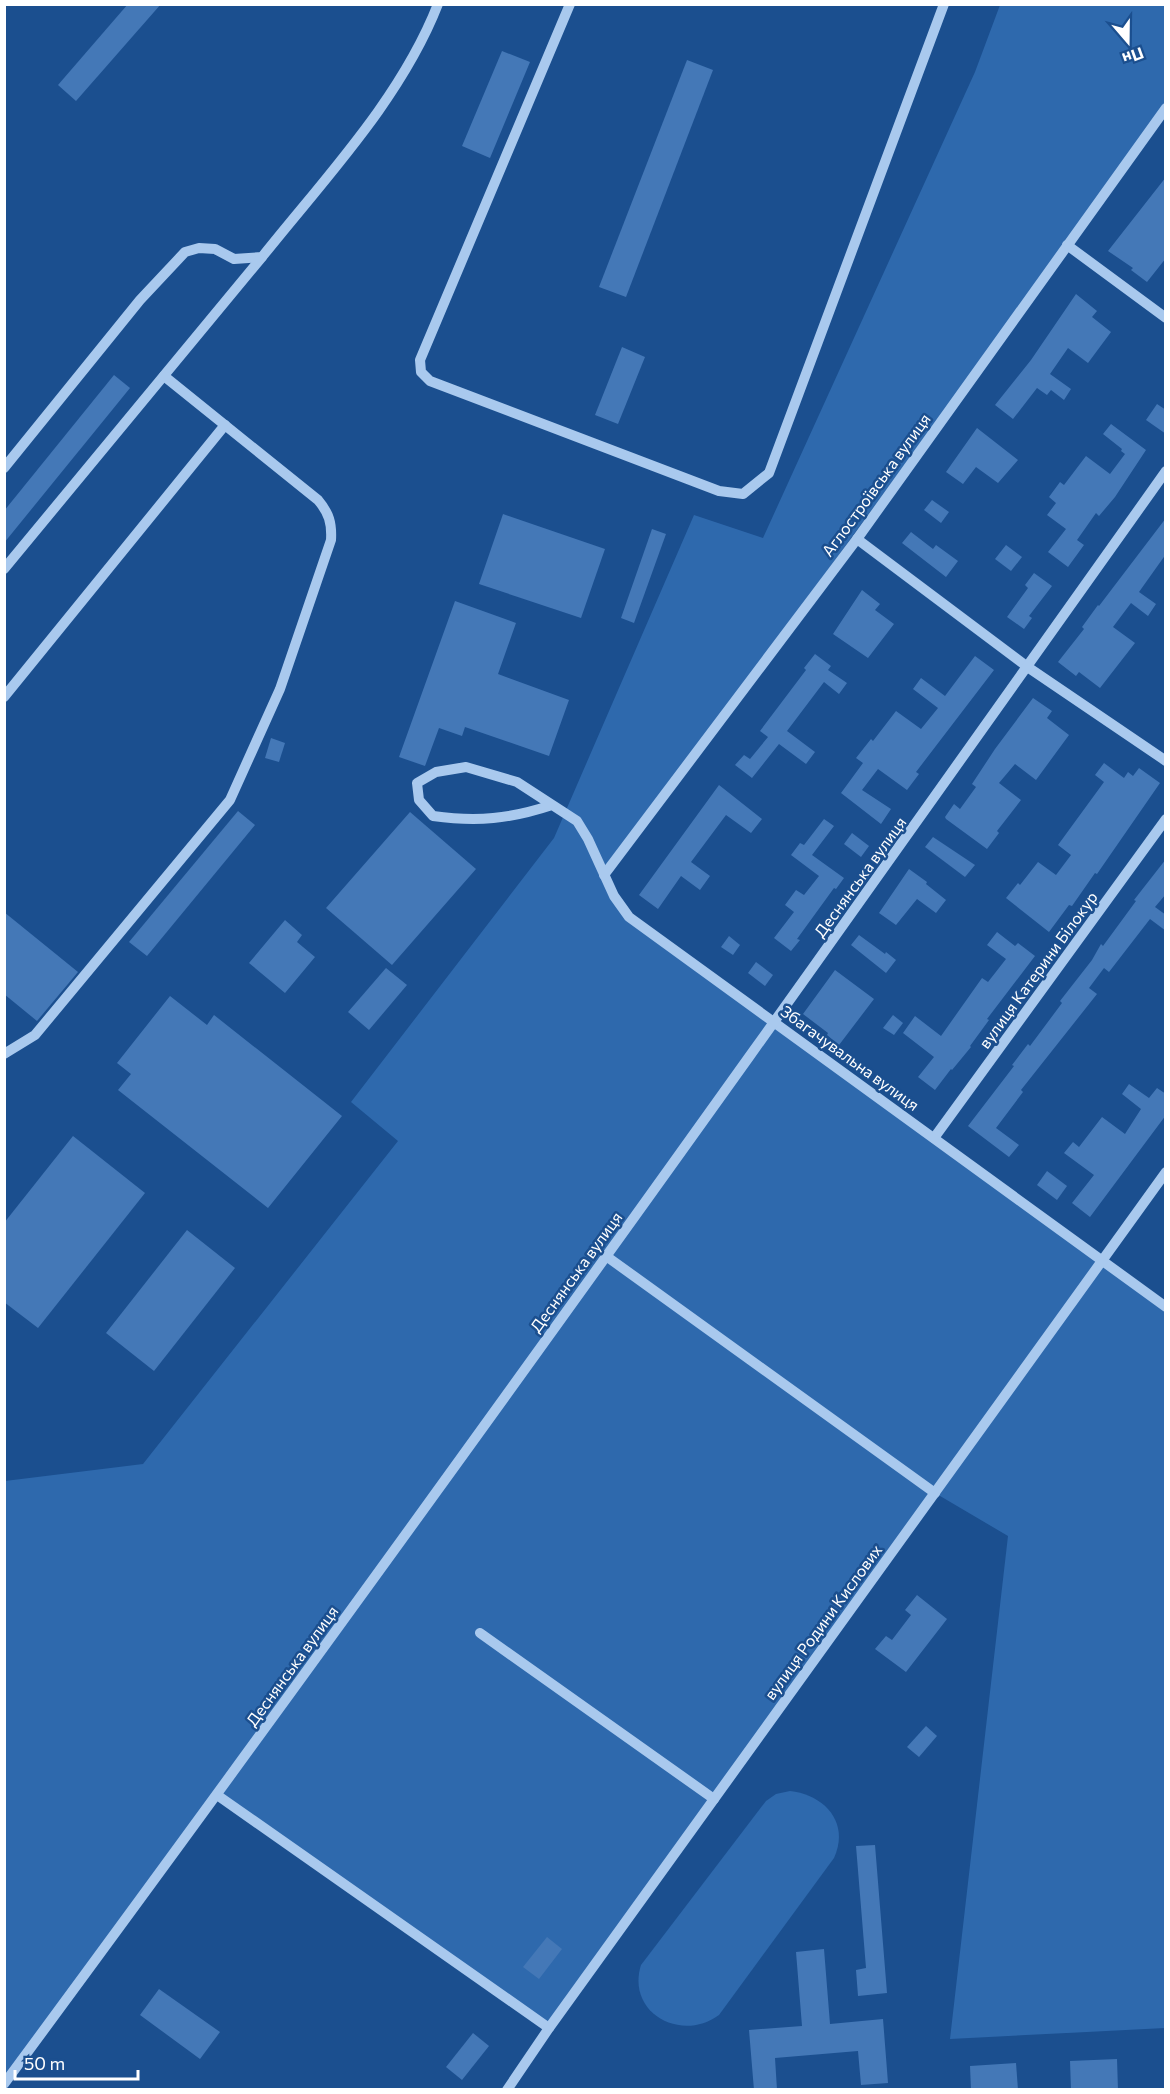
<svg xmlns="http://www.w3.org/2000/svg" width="1170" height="2094" viewBox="0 0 1170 2094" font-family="Commissioner,sans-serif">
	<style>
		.green { fill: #2e69ad }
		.building { fill: #4478b7 }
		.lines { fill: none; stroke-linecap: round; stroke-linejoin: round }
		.minor { stroke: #a9c9ee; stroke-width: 10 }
		.labels { text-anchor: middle; stroke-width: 5; stroke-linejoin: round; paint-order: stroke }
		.street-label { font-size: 16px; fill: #fff; stroke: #1b4f8f }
	</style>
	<rect width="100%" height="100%" fill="#1b4f8f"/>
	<!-- green -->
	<g class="green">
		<path d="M1000,5h165v103l-560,767 24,42 536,390v721l-215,11 58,-503 -73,-43 -386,535 -331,-233 -213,289v-603l138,-17 255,-323 -47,-39 203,-264 140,-323 69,23 212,-466z"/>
		<path d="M790,1791c35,4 60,32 44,67l-115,157c-38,28 -93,-2 -78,-50l125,-164 10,-7z"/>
	</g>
	<!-- building -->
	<g class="building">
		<path d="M128,4h33l-85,97 -18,-16z"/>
		<path d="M502,51l28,11 -40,96 -28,-12z"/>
		<path d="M687,60l26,10 -87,227 -27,-10z"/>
		<path d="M1166,177v81l-19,24 -16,-12 2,-2 -25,-17z"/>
		<path d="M1076,294l21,17 -5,6 19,15 -23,31 -20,-15 -18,26 21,15 -7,11 -13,-10 -4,5 -10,-7 -24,31 -18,-14 36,-45z"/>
		<path d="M622,347l23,10 -27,67 -23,-9z"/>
		<path d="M114,375l16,13 -126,155v-32z"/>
		<path d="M1157,404l9,6v24l-20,-14z"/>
		<path d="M1111,424l35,26 -31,47 -16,19 -3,-3 -19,27 7,5 -16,22 -20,-15 18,-23 -19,-14 9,-12 -7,-6 11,-15 4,3 22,-29 24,18 15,-20 -4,-3 1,-2 -19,-15z"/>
		<path d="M977,428l41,32 -20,23 -22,-16 -13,17 -17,-12z"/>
		<path d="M932,500l17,12 -8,11 -17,-13z"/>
		<path d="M503,514l102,35 -24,69 -102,-34z"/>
		<path d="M1166,518v36l-27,38 17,12 -8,12 -17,-13 -18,24 22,16 -35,45 -21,-16 -3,4 -18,-14 26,-33 -2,-2 16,-22 1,1z"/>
		<path d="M652,529l14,5 -32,89 -13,-5z"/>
		<path d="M911,532l22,17 3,-4 22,16 -12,16 -44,-34z"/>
		<path d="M1006,545l16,12 -11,14 -16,-12z"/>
		<path d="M1034,573l18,13 -23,30 3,2 -8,11 -17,-12 21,-29 -3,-3z"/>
		<path d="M862,590l18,14 -5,6 19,14 -26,34 -35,-24z"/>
		<path d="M455,601l61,22 -18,51 71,26 -20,56 -84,-29 -3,9 -23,-8 -14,38 -26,-9z"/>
		<path d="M815,654l16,12 -3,4 19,13 -8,11 -15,-12 -37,49 28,21 -9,12 -27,-20 -27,34 -17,-13 9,-10 6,4 18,-22 -8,-6 46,-61 -2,-2z"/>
		<path d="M975,656l19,14 -78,102 3,2 -12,16 -29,-21 -16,21 29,19 -10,15 -40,-31 22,-30 -7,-5 15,-19 2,2 23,-30 25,18 17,-21 -25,-19 8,-11 24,18z"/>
		<path d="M1033,698l19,13 -5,7 22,17 -33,45 -21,-16 -16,19 22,17 -24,31 2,2 -12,16 -41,-30 -1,-2 9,-13 6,5 16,-22 -4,-3 23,-35z"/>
		<path d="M271,738l14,5 -6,19 -14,-4z"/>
		<path d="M1104,763l20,15 4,-6 5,4 6,-8 21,15 -63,91 -2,-1 -23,33 -3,-1 -20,27 -43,-34 12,-15 2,2 18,-23 18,13 15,-20 -13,-10 46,-63 -9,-7z"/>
		<path d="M719,785l43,34 -11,14 -25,-18 -35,47 19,14 -10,14 -19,-14 -23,33 -19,-14z"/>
		<path d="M238,811l17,14 -108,131 -18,-14z"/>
		<path d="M410,812l66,57 -84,96 -66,-57z"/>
		<path d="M824,819l10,7 -22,29 32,23 -8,11 -2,-1 -37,51 3,1 -9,11 -17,-13 20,-26 -9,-7 11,-15 8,5 15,-19 -28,-21 9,-12 4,2z"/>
		<path d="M852,833l17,13 -8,11 -17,-13z"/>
		<path d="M933,837l42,28 -10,12 -40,-30z"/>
		<path d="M1166,859v35l-11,13 11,8v16l-16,-12 -41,53 -5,-4 -15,20 8,6 -76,96 2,2 -27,36 23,17 -10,12 -41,-31 46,-60 -2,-1 16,-21 2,2 32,-43 -2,-2 32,-41 9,-16 2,2 33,-45 -2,-1z"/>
		<path d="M909,869l18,13 -1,2 20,16 -10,13 -19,-14 -21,26 -17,-12z"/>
		<path d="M4,912l74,60 -41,49 -33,-27z"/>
		<path d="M285,920l17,15 -5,7 18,15 -30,36 -36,-30z"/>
		<path d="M997,932l18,14 3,-3 17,13 -48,63 2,1 -19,26 1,1 -19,23 -1,-1 -16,21 -17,-13 16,-20 -31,-24 12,-17 26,20 41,-58 6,4 18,-23 -19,-14z"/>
		<path d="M859,935l26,19 1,-2 10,8 -10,13 -35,-28z"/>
		<path d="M729,936l11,9 -7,10 -12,-8z"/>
		<path d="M756,962l17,13 -8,11 -17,-13z"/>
		<path d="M386,968l21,17 -38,45 -21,-18z"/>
		<path d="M835,970l39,29 -35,46 -12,-10 1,-2 -25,-19z"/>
		<path d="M170,996l37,29 7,-10 128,101 -74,92 -150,-118 13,-16 -14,-11z"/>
		<path d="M893,1015l10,8 -9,12 -11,-7z"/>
		<path d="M1129,1084l20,14 8,-10 9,6v21l-76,102 -18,-14 22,-28 -30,-22 9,-11 6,5 23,-30 23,17 16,-25 -19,-15z"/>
		<path d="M73,1136l72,57 -107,135 -34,-26v-79z"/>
		<path d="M1047,1171l20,15 -10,14 -20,-15z"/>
		<path d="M187,1230l48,38 -81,103 -48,-38z"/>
		<path d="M917,1595l30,24 -41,53 -31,-23 11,-13 6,4 19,-25 -6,-5z"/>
		<path d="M926,1726l11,10 -18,21 -12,-10z"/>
		<path d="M875,1845l12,148 -29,3 -2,-26 10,-2 -10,-122z"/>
		<path d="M547,1937l15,12 -23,30 -16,-12z"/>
		<path d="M824,1949l6,75 53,-5 5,64 -27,2 -3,-34 -83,7 2,32h-23l-5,-60 53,-4 -6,-74z"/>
		<path d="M159,1989l61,43 -20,27 -60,-44z"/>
		<path d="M473,2033l16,13 -27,34 -16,-13z"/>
		<path d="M1117,2059l1,31h-47l-1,-29z"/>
		<path d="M1016,2063l2,27h-47l-1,-24z"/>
	</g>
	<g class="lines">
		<!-- minor -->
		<g class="minor">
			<path d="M570,4l-150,356 1,12 9,9 289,110 24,3 26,-21 175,-469"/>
			<path d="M1067,245l99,73"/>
			<path d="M4,468l136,-168 45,-48 14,-4 16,1 19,10 28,-2c62,-78 139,-158 176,-253"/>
			<path d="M857,539l172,129 137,93"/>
			<path d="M4,569l258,-312"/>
			<path d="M4,697l221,-272"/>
			<path d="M552,805c-42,14 -75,17 -119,11l-14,-16 -2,-17 19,-11 30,-5 51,15 60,39 11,18 26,57 15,21 537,390"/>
			<path d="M604,875l253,-336 309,-431"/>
			<path d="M4,1054l31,-19 195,-235 50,-111 51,-149c1,-17 -2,-27 -13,-40l-154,-124"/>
			<path d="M934,1138l232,-319"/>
			<path d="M606,1256l329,237"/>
			<path d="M480,1633l234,166"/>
			<path d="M217,1795l332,233"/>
			<path d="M4,2084c251,-340 499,-683 745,-1027 139,-195 279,-389 417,-586"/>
			<path d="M507,2090l42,-62 617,-856"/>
		</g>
	</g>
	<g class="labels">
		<!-- street labels -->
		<g class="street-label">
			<text transform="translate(876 485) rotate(-54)" y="6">Аглостроївська вулиця</text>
			<text transform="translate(860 877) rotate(-54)" y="6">Деснянська вулиця</text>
			<text transform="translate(1038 970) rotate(-54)" y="6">вулиця Катерини Білокур</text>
			<text transform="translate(850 1058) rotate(36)" y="6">Збагачувальна вулиця</text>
			<text transform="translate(576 1272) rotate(-54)" y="6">Деснянська вулиця</text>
			<text transform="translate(823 1622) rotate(-54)" y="6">вулиця Родини Кислових</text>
			<text transform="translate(292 1666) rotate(-54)" y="6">Деснянська вулиця</text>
		</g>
	</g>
	<!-- border -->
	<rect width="1170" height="2094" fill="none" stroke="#ffffff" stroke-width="12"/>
	<!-- north arrow -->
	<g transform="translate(1128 42) rotate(160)" stroke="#1b4f8f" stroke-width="4.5" paint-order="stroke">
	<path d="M0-4.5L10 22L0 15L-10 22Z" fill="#ffffff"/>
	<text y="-9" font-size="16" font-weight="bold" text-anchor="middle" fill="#ffffff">Пн</text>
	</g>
	<!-- scale -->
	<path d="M15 2070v9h123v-9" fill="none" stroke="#ffffff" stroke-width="3"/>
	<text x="24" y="2070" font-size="18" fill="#ffffff" stroke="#1b4f8f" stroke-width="4.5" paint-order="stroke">50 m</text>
</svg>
